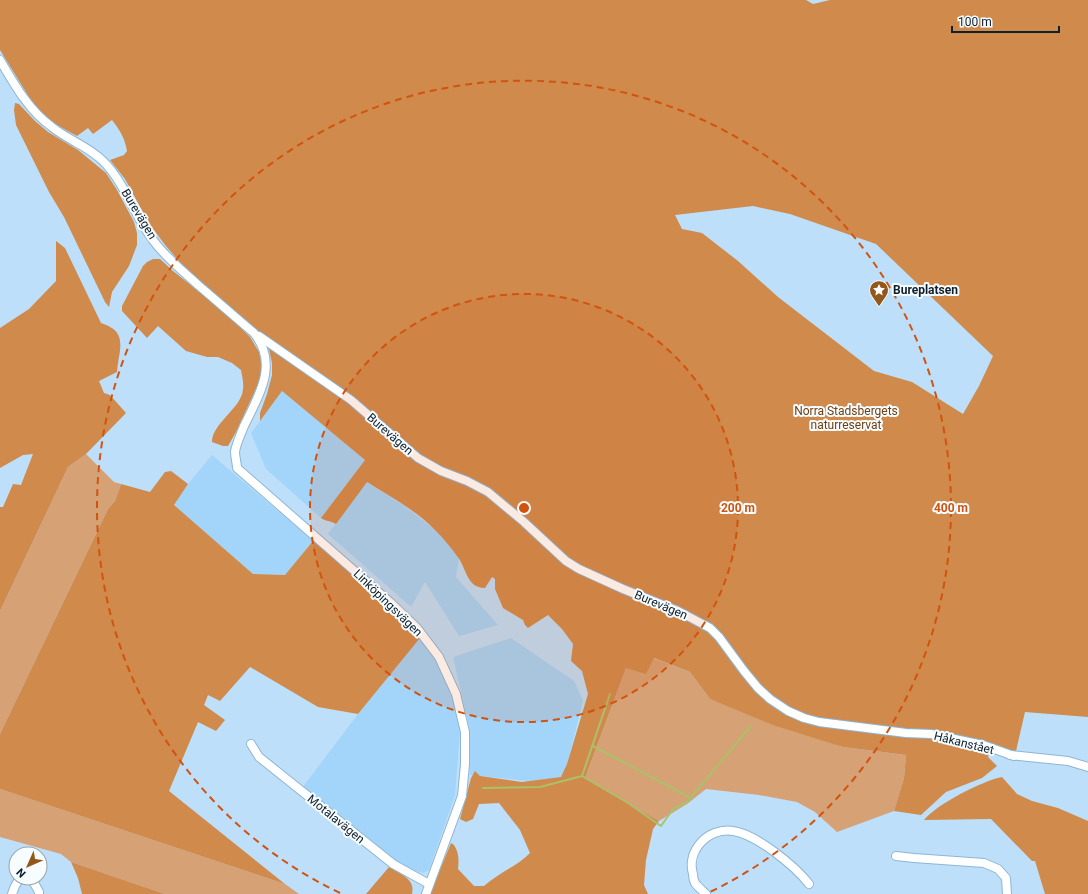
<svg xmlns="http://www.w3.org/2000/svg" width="1088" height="894" viewBox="0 0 1088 894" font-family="Roboto,sans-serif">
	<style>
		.built { fill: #a3d5fa }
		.green { fill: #d5a175 }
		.forest { fill: #cf8a4c; fill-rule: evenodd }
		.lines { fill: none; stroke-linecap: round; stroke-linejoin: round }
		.stream { stroke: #abc169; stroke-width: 2 }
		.minor-casing { stroke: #8db6d5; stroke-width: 10 }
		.minor { stroke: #fff; stroke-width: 8 }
		.ring { fill: none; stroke: #d2530f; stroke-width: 2; stroke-dasharray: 7 5 }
		.labels { text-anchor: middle; stroke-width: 4; stroke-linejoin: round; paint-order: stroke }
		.street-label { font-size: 12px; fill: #0f1f2b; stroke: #f7fcff }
		.poi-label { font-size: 12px; font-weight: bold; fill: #0f1f2b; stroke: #f7fcff; text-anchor: start }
		.park-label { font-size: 12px; fill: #6e3f11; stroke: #f7fcff }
		.centre { fill: #d2530f; stroke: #f7fcff; stroke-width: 2 }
		.ring-label { font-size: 12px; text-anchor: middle; font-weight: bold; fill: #d2530f; stroke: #f7fcff; stroke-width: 4; stroke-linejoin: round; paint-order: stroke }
	</style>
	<rect width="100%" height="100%" fill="#bddff9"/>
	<!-- built -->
	<g class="built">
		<path d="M282,391l83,69 -44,58 -55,-49 -15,-36z"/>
		<path d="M212,455l101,86 -28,34 -32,-1 -79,-69 14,-21z"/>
		<path d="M366,482l37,23 34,26 22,27 -3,19 42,48 -39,11 -34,-54 -14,25 -83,-73z"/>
		<path d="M420,638l17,22 15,36 8,35 -5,64 -26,75 -6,3 -11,-3 -16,-9 -94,-73 56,-74z"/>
		<path d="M511,638l63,43 9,19 -19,78 -26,4 -68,-7 -1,-49 -16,-69z"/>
	</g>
	<!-- green -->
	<g class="green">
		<path d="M86,454l28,28 7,2 -6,17 -7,8 -108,225v-123l68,-144z"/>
		<path d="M653,658l37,14 20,27 133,48 63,8 -2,23 -10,33 -57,21 -22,-20 -18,-10 -38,-7 -53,-6 -19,15 -28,17 -74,-43 41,-110z"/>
		<path d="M0,789l285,95 14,10h-134l-94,-32 -10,-8 -61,-17z"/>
	</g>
	<!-- forest -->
	<g class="forest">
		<path d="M0,0h806l7,4 17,-4h258v717l-63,-5 -9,39 -26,-5 -2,11 9,9 -15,12 -36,14 -25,23 -27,-4 10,-33 2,-23 -63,-8 -70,-22 -63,-26 -20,-27 -36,-14 -8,16 -20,-6 -41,110 74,43 -6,8 -7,31 -2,25 4,9h-218l21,-51 3,2c5,8 5,15 4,24l16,17h10c13,-12 35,-21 46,-33l-10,-23 -21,-27 -20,1 -6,15 -7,3 -6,-3 11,-41 4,-7 5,5 42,6 39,-5 6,-13 21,-70 -6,-23 -11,-10 2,-17 -11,-15 -14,-14 -20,13 -3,-3 -2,-5 -20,-12 -8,-19v-10l-3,-2 -7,11c-19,0 -18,-20 -28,-32 -6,-8 -13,-17 -20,-24 -19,-21 -47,-35 -70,-50l-31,42c-5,-3 -11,-3 -15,-6l44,-58 -83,-69 -22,30v-8l7,-19 5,-19v-12l-3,-14 -12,-19 -73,-63 -18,-21 -16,-21 -25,-46 -15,-19 14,-5 3,-4c-2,-12 -7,-21 -15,-31l-19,14 -5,-6 -11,8 -22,-12 -15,-13 -11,-14 -29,-47zM753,206l37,8 86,30 117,112 -14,30 -16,28 -51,-32 -38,-11 -96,-74 -40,-36 -36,-28 -20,-4 -7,-14z"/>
		<path d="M15,103l4,1 16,17 13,11 30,18 28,23 11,17 17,32 3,11v12l-8,21 -17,26 -3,15 -4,-5 -41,-85 -15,-25 -33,-67 -2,-15z"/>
		<path d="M56,241l9,7 36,75c28,9 18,25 16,49l-18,9 5,12 6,2 16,18 -40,41 -18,13 -68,144v-104h3l10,-23 8,1 12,-31 -10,1 -23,13v-140l29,-19 27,-28z"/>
		<path d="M153,259h7l13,12 53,42 24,24 9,15 3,13 -2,15 -24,52 -8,14h-5l-11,-4c0,-19 30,-34 31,-53 1,-6 -1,-13 -2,-19l-9,-7 -14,-6h-11l-21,-6 -28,-25 -11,12 -25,-27v-5l21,-40 4,-4z"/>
		<path d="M171,471l17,13 -14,21 79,69 32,1 28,-34c36,31 77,60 107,97l-62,76 -40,-7 -68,-40 -30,34 -12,-6 -4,10 21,15 -9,11 -18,-9 -29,69 116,93 -285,-95v-55l108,-225 7,-8 6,-17 29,8 15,-20z"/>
		<path d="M1002,777l15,17 15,7 26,7 30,13v73h-43l-10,-33h-3l-41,-42 -67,1c13,-16 58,-39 78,-43z"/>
		<path d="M71,862l94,32h-83l-4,-16z"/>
		<path d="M389,867c11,7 27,12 23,27h-46z"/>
	</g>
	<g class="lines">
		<!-- stream -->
		<g class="stream">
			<path d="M593,746l98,52"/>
			<path d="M582,776l46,27 33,23 12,-17 14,-7 63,-75"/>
			<path d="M483,788l57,-1 42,-11 28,-82"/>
		</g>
		<defs>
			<g id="minor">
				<path d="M0,60c14,24 29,51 52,67 16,13 36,19 51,34 22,22 31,54 50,79 12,17 30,31 45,45 19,16 37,32 56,48 25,31 5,62 -10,93 -3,8 -8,18 -9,26 0,5 2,11 2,16l154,135 26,25 22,29 17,37 9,38v32l-3,32 -36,98"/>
				<path d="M259,336l92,64 67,58 23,13 26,10 21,11 36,30 42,39 13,8 44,20 55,22 32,17 9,9 25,34 14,17 12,11 18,12 16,7 15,4 87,11 25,1 52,11 31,11"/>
				<path d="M251,744l8,13 134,107 36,20"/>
				<path d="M1010,755l58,6 20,6"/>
				<path d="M896,856l18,2 70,5 14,6 8,9 1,16"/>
				<path d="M27,878l6,3 6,11v2"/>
				<path d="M12,894l3,-8 5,-8"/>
				<path d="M706,894c-3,-3 -8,-7 -11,-11 -1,-2 -2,-6 -2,-9 -7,-23 15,-47 40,-43 23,3 62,35 76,53"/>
			</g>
		</defs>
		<!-- minor casing -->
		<use href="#minor" class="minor-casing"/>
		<!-- minor -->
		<use href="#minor" class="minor"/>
	</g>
	<!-- distance rings -->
	<circle cx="524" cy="508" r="214" fill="#d2530f" fill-opacity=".12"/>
	<g class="ring">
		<circle cx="524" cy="508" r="214"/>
		<path d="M340 893A427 427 0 1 1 708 893"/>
	</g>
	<!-- icons -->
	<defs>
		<symbol id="sight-pin" viewBox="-11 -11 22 30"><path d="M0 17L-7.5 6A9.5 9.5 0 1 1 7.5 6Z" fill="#935719" stroke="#f7fcff"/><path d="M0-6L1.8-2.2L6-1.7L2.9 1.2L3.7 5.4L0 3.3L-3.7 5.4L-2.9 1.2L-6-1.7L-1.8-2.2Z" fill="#fff"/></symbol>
	</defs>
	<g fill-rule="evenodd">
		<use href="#sight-pin" x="868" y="279" width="22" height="30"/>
	</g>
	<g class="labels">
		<!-- street labels -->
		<g class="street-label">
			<text transform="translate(139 214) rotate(59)" y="4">Burevägen</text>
			<text transform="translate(390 434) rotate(41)" y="4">Burevägen</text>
			<text transform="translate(388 603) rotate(44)" y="4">Linköpingsvägen</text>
			<text transform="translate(661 605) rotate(23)" y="4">Burevägen</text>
			<text transform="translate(964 743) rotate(14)" y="4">Håkanstået</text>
			<text transform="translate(336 819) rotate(39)" y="4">Motalavägen</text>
		</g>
		<!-- poi labels -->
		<g class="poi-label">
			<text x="893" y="294">Bureplatsen</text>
		</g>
		<!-- park labels -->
		<g class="park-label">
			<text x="846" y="415">Norra Stadsbergets<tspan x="846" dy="14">naturreservat</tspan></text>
		</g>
	</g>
	<circle cx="524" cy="508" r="6" class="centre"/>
	<g class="ring-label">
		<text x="738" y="512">200 m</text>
		<text x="951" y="512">400 m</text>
	</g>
	<!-- north arrow -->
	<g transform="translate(28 866) rotate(225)"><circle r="19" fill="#f7fcff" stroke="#9aa4aa"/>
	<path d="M0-3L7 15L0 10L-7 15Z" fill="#935719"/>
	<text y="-6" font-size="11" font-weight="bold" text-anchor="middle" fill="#0f1f2b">N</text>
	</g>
	<!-- scale -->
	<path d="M952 26v6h107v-6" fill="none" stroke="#0f1f2b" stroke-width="2"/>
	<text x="958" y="26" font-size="12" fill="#0f1f2b" stroke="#f7fcff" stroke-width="3" paint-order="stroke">100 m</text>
</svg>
